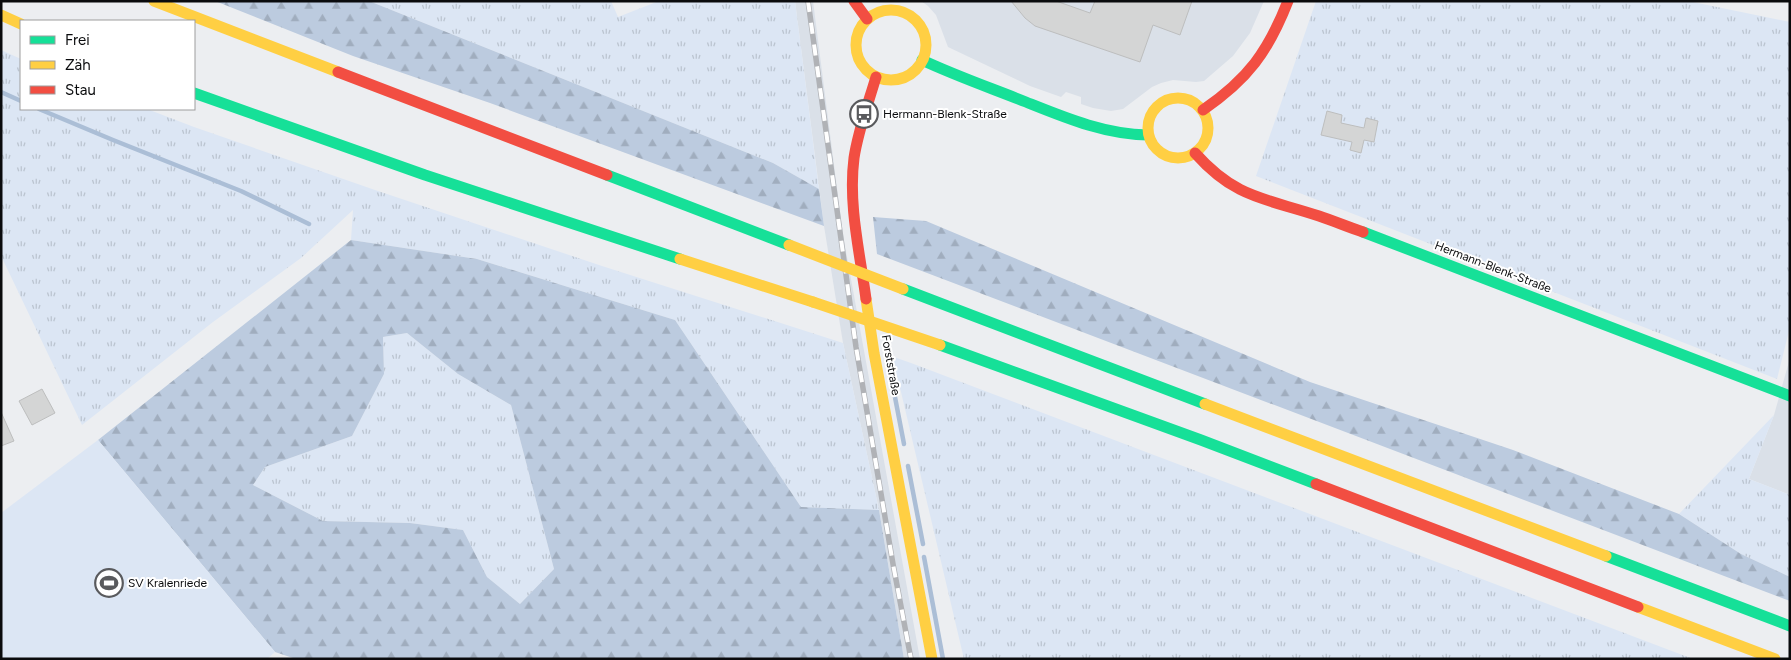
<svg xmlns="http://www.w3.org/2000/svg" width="1791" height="660" viewBox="0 0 1791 660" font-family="Figtree,sans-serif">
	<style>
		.built { fill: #dae0e8 }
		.grass { fill: url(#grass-tufts) }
		.forest { fill: url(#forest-firs); fill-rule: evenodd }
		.park { fill: #dce6f4 }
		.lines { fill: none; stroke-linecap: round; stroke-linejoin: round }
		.stream { stroke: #abbed6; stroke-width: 4.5 }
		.building { fill: #d4d5d5; stroke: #bdbebe }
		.fast { stroke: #16e098; stroke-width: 11 }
		.slow { stroke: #ffcf43; stroke-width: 11 }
		.jam { stroke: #f24e42; stroke-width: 11 }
		.rail-casing { stroke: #b0b2b6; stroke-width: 5.5 }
		.rail { stroke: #fff; stroke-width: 4; stroke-dasharray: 11; stroke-linecap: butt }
		.slow-bridge { stroke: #ffcf43; stroke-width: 11 }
		.labels { text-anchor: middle; stroke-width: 4; stroke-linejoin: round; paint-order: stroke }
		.poi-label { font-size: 12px; fill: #0a0b0d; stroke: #fff; text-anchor: start }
		.street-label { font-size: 12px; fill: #0a0b0d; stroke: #fff }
	</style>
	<defs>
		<pattern id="grass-tufts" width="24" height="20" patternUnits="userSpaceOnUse" patternTransform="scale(1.25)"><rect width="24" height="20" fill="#dce6f4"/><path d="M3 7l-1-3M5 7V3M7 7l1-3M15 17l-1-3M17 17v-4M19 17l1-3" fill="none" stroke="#bbc4d0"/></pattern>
		<pattern id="forest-firs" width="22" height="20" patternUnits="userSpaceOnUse" patternTransform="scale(1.25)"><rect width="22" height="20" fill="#bccbdf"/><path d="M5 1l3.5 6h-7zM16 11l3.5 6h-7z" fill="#a0adbe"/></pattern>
	</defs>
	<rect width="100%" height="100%" fill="#eceef1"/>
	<!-- built -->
	<g class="built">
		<path d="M795,1h18l30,234 77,424h-16l-25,-149 -36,-167 -19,-117z"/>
		<path d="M921,1h343l-14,32 -17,23 -29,25 -8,1 -23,-2 -12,3 -9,4 -29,22 -12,2 -18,-3 -12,-4v-7l-15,-5 -5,5 -31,-11 -82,-39 -12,-32 -8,-9z"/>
		<path d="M1790,358v137l-41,-16 25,-64z"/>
	</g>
	<!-- grass -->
	<g class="grass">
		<path d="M369,1h242l7,16 41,-16h136l24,188 -46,-26z"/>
		<path d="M1316,1h372l102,21v305l-13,52 -521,-203z"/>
		<path d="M1,50l20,9v50h126l47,18 181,63 227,76 241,77 36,167 -78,-3 -126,-187 -198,-61 -126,-19 2,-30 -52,48 -88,64 -131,103 -79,-165h-2z"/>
		<path d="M407,333l51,41 53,31 43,164 -34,35 -33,-27 -24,-47 -53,-7 -87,-2 -70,-36 12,-18 87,-31 32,-62 -1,-37z"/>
		<path d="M891,356l20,7 782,296h-729l-63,-267z"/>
		<path d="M1774,415l-25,64 41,16v82l-49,-23 -62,-40z"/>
	</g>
	<!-- forest -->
	<g class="forest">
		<path d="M215,1h154l404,162 46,26 5,37 -334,-123 -137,-47z"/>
		<path d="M873,217l53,4 384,161 203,68 166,64 62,40 49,23v24l-913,-347z"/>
		<path d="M351,240l126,19 198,61 126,187 78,3 25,149h-608l-21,-7 -177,-212zM407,333l51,41 53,31 43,164 -34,35 -33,-27 -24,-47 -53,-7 -87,-2 -70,-36 12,-18 87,-31 32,-62 -1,-37z"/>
	</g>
	<!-- park -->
	<path class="park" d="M98,440l177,212 -8,7h-266v-146z"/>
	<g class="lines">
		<!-- stream -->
		<g class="stream">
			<path d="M1,92l20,9"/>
			<path d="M39,109l74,31 128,51 68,33"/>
			<path d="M894,392l10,52"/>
			<path d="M908,466l15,78"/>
			<path d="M924,557l19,102"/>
		</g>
	</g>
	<!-- building -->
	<g class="building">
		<path d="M1011,1h45l34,12 5,-12h97l-12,34 -27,-10 -13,37 -105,-36 -10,-8z"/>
		<path d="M1327,111l15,4 -1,8 23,5 2,-10 12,3 -4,21 -10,-2 -3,13 -11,-3 2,-8 -31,-7z"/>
		<path d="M42,389l13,24 -23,12 -13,-24z"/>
		<path d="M1,412l13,29 -13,5z"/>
	</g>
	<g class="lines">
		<!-- fast -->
		<g class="fast">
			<path d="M922,60c34,16 69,28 104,42 40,16 78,32 122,33"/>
			<path d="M194,93l231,82 255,84"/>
			<path d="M607,175l182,70"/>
			<path d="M1363,232l427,164"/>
			<path d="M903,289l302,115"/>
			<path d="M940,345l261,95 115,44"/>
			<path d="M1606,556l184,70"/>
		</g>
		<!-- slow -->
		<g class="slow">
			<path d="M154,1l184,71"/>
			<circle cx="891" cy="45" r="35"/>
			<path d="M1,15l20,9"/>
			<circle cx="1178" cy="128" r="30"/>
			<path d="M680,259l133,43"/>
			<path d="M866,299l8,54 58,306"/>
			<path d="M1205,404l401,152"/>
			<path d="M1638,607l137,52"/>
		</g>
		<!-- jam -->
		<g class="jam">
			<path d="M854,1l13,18"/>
			<path d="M338,72l269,103"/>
			<path d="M1203,110c45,-31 65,-58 85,-109"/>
			<path d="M1195,153c41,46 70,45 124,63 15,5 29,11 44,16"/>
			<path d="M866,299c-6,-46 -18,-94 -12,-141 4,-27 14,-54 22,-81"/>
			<path d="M1316,484l322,123"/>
		</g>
		<defs>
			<path id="rail" d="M808,1l48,346 37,217 18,95"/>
		</defs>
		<!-- rail casing -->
		<use href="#rail" class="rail-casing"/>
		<!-- rail -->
		<use href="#rail" class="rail"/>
		<!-- slow-bridge -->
		<g class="slow-bridge">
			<path d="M789,245l114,44"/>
			<path d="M813,302l127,43"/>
		</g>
	</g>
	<!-- icons -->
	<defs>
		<symbol id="bus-ring" viewBox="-11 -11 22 22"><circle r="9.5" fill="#fff" stroke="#595a5d" stroke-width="1.5"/><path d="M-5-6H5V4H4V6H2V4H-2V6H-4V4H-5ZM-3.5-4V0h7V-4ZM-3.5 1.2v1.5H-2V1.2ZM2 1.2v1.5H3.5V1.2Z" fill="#595a5d"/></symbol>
		<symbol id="stadium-ring" viewBox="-11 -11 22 22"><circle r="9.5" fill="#fff" stroke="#595a5d" stroke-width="1.5"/><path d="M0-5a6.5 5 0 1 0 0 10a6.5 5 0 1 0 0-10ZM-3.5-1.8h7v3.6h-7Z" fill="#595a5d"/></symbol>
	</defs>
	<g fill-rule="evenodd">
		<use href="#bus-ring" x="848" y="98" width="32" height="32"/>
		<use href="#stadium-ring" x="93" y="567" width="32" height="32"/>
	</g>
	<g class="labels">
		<!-- poi labels -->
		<g class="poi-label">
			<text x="883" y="118">Hermann-Blenk-Straße</text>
			<text x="128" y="587">SV Kralenriede</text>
		</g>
		<!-- street labels -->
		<g class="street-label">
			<text transform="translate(1493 267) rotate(21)" y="4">Hermann-Blenk-Straße</text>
			<text transform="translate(891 365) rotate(80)" y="4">Forststraße</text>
		</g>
	</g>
	<!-- border -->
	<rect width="1791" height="660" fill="none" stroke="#0a0b0d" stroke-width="5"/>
	<!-- legend -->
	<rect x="20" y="20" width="175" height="90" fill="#ffffff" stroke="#9d9d9e"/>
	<rect x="30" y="36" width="25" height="8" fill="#16e098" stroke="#9d9d9e"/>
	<text x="65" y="45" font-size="15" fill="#0a0b0d">Frei</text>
	<rect x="30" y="61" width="25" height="8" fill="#ffcf43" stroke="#9d9d9e"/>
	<text x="65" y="70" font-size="15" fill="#0a0b0d">Zäh</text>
	<rect x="30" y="86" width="25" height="8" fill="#f24e42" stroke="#9d9d9e"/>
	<text x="65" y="95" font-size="15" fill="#0a0b0d">Stau</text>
</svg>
